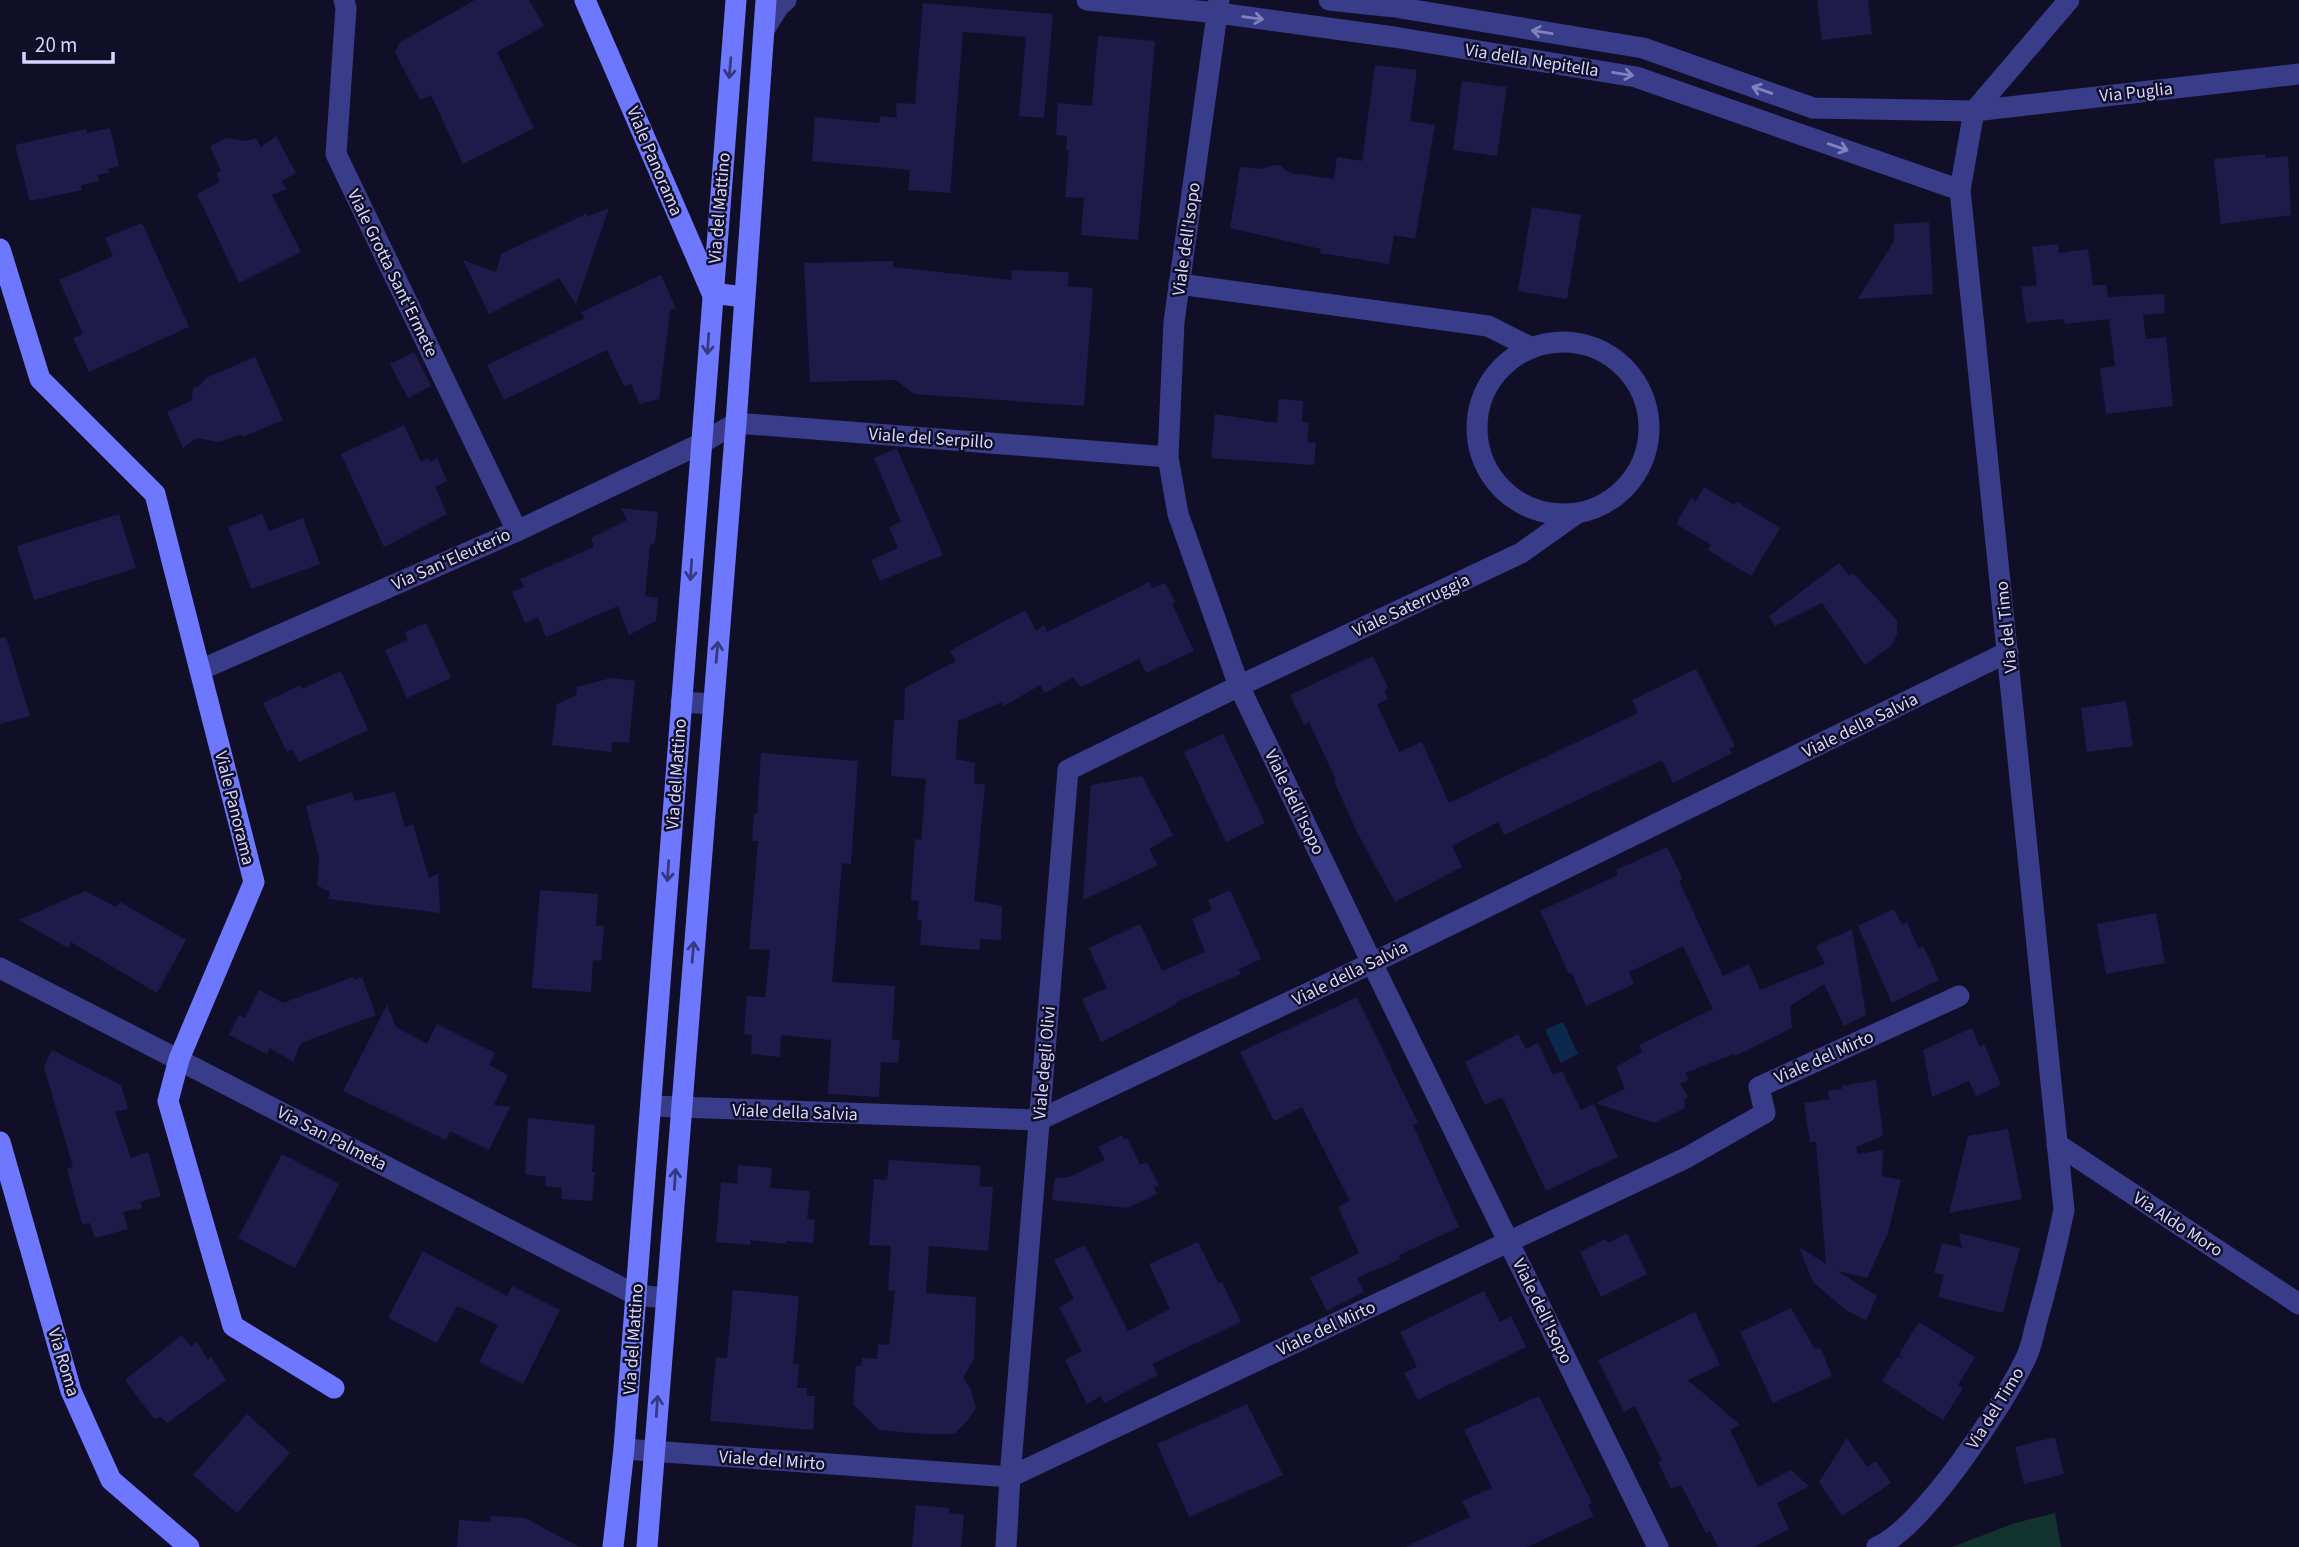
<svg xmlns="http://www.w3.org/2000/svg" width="2299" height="1547" viewBox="0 0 2299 1547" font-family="'Source Sans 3',sans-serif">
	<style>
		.green { fill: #12332e }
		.water { fill: #0b294c }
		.building { fill: #1f1a4a }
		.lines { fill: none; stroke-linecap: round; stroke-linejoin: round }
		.street { stroke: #393d89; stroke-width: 21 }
		.secondary { stroke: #6d78ff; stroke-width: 21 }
		.oneway { stroke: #8082be }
		.oneway2 { stroke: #36397e }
		.labels { text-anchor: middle; stroke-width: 5; stroke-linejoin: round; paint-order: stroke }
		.street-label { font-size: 18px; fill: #d7d6ff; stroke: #110f28 }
	</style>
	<rect width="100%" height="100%" fill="#110f28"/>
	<!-- green -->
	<path class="green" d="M2055,1513l6,34h-109l63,-24z"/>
	<!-- water -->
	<path class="water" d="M1563,1022l15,32 -17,9 -16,-33z"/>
	<!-- building -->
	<g class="building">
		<path d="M475,0h54l15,26 -47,26 37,76 -71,36 -32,-69 -11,5 -25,-47 4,-10z"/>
		<path d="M1817,0h51l4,34 -50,6z"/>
		<path d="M923,3l130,11 -9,104 -25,-2 7,-79 -63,-5 -13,161 -42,-3 2,-20 -98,-9 3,-44 64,6 1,-7 17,2 -1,-15 19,1z"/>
		<path d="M1098,36l57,5 -17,199 -57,-5 3,-37 -19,-1 4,-46 -3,-1 1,-14 -11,-1 2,-32 34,3z"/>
		<path d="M1375,65l42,5 -7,51 25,4 -20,114 -21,-4 -5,29 -69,-11 1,-4 -91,-21 10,-61 22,2 11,-4h6l11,8 44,6 3,-22 25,4z"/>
		<path d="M1462,81l45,6 -10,69 -44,-6z"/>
		<path d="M110,128l9,38 -11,3 1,4 -12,2 2,6 -18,4 1,5 -52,11 -15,-56 71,-16 1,4z"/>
		<path d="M276,136l20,37 -14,8 4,8 -14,6 29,57 -62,31 -42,-89 23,-12 -4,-9 5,-2 -11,-25 16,-8 21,3 9,-3 5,9z"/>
		<path d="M2265,154l1,4 22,-2 3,59 -70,9 -7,-65z"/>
		<path d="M1532,207l49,8 -14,84 -49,-8z"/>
		<path d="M609,208l-33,96 -17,-26 -70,36 -26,-54 33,12 5,-18 87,-41 -2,4z"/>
		<path d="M1929,222l4,72 -75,5 36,-58v-17z"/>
		<path d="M142,223l47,104 -100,45 -16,-34 10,-4 -24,-54 54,-24 -8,-18z"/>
		<path d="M2058,244l1,9 29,-4 5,36h13l2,12 56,-3 1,19 -22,2 3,24 20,-2 7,69 -67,8 -6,-46 15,-2 -6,-47 -44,5 -1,-5 -38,4 -5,-36 16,-2 -5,-38z"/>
		<path d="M893,261v6l118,13 1,-10 57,2 -1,14 25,2 -9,118 -170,-12 -18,-14 -86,2 -6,-119z"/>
		<path d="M661,275l15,33 -6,3 -11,88 -19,5 -9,-20 -7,2 -17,-36 -103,50 -17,-35 98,-47 -4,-6z"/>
		<path d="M414,352l17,34 -23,12 -18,-34z"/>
		<path d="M255,357l28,63 -40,17 -2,-3 -22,8 -22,-4 -14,10 -16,-36 25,-12 1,-12 7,-2 6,-8z"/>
		<path d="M1279,399l24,2 -1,21h7l-2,20 9,1 -2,22 -103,-7 4,-44 62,9z"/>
		<path d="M404,425l17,37 8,-4 1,4 7,-4 10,23 -12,6 12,27 -63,33 -43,-93z"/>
		<path d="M895,449h2l46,106 -63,26 -9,-21 27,-12 -9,-21 12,-5 -27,-64z"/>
		<path d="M1704,487l30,18 3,-3 43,26 -29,48 -43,-26 3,-5 -35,-21 15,-26 5,3z"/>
		<path d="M621,508l37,4 -3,31 -5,2 -5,51 13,2 -2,23 -27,14 -11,-29 -72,31 -8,-20 -13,6 -13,-31 12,-5 -4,-8 74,-32 -3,-9 36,-18z"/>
		<path d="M119,514l17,54 -102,32 -17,-54z"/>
		<path d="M262,514l7,17 34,-13 17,46 -69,25 -23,-62z"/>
		<path d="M1839,563l10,13 4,-3 44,47v14l-6,12 -26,19 -43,-62 -47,23 -6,-10z"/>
		<path d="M1150,582l2,6 13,-5 10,19 -3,2 22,47 -48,22 -7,-14 -58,28 -8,-10 -28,16 -5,-8 -36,21 -2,-4 -44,19 -2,38 19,4 -1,20 11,2 -11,116 28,5 -1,34 -21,-1 -1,11 -59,-5 2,-24 -5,-1 2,-19 -8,-1 4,-61 6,1 5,-61 -35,-3 3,-56h10l1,-32 51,-27 -6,-10 75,-41 11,21 8,-6 3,7z"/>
		<path d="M426,623l25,55 -44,20 -22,-48 23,-10 -3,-8z"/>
		<path d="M6,637l24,79 -30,8v-86z"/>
		<path d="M1373,656l15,32 -4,2 4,9 -11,5 22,48 23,-10 27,61 189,-90 -6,-13 64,-31 39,77 -6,3 3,4 -59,30 -11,-23 -158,75 -6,-13 -46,24 10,21 -67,35 -38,-70 -23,-51 2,-1 -27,-58 -5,3 -14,-30z"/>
		<path d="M341,671l27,59 -69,32 -7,-13 -5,3 -24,-49 37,-18 2,4z"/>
		<path d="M611,678l24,3 -6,62 -17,-1 -1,10 -59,-7 5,-41 19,-9 1,-8z"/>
		<path d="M2126,701l7,45 -46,6 -6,-44z"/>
		<path d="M1223,734l42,89 -39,19 -42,-90z"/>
		<path d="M761,753l97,8 -7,103 -9,-1 -10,119 63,4 -3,54h8l-2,23 -17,-1 -2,35 -51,-3 3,-54 -50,-5 -1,22 -29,-3 1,-19 -8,-1 3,-38 18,1 5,-47 -21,-1 9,-108h-6l2,-27h3z"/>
		<path d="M1142,776l31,59 -24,14 9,16 -75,35 8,-115z"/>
		<path d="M352,792l3,9 40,-9 10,35 8,-3 16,54 9,-4 2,39 -112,-14 2,-7 -13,-7 2,-27 -13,-52z"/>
		<path d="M1667,847l16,32 -4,2 44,95 26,-12 11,26 65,-26 -9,-18 36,-17 14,86 -22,11 -20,-42 -34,22 2,22 -57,28 -1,-2 -49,19 4,6 -9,5 8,12 -4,4 1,8 -31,15 -58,-20 29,-14 -9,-22 26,-15 -3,-7 74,-36 -30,-63 -54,26 5,12 -48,22 -14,-33 -3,1 -29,-63 78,-36 -2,-5z"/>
		<path d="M540,890l58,4 -2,32h8l-3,35 -8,-1 -2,32 -59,-4z"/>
		<path d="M1230,890l31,69 -22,10 2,5 -65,28 1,2 -76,38 -19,-43 25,-11 -18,-40 51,-24 22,47 43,-19 -13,-33 20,-9 -4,-10z"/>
		<path d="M85,891l31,16 4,-5 66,38 -29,53 -86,-51 -3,6 -49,-28z"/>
		<path d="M1894,909l8,16 5,-3 11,26 5,-2 16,34 -47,23 -34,-77z"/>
		<path d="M2156,913l9,50 -59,11 -9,-50z"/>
		<path d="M353,977l1,3 8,-3 14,38 -75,28 -8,19 -23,-14 -3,6 -38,-19 10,-20 6,3 14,-28 24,13z"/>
		<path d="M1357,997l61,126 -5,2 46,102 -60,28 1,4 -43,19 7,14 -37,19 -17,-33 49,-25 -21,-46 12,-6 -48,-94 -28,14 -34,-69z"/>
		<path d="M387,1005l9,22 31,17 10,-20 58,29 -6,12 19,10 -14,30 16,2 -21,43 -39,-19 -4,9 -103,-49z"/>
		<path d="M1972,1028l8,19 4,-3 17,41 -25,11 -7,-15 -37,16 -9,-47z"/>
		<path d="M1518,1034l8,15 12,-6 15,32 9,-4 19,39 13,-6 24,53 -72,34 -44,-94 -17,8 -20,-43z"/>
		<path d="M52,1050l69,35 7,24 -13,3 16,46 17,-6 13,44 -21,6 2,6 -19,4 5,17 -33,9 -5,-15 -8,1 -15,-55 6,-2 -29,-100z"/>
		<path d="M1876,1080l7,56 -27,11 2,7 25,-4 -1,26 19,4 -13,53 -21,45 -30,-7 40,25 -11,24 -19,-9 -34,-29 -14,-35 27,17 -10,-122h-6l-6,-39 25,-4 -1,-8 14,-2v-3z"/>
		<path d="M528,1118l67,7 -3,47h3l-3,29 -31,-2 1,-11 -17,-2 1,-9 -21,-3z"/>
		<path d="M2008,1129l14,70 -73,14 19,-77z"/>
		<path d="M1122,1135l2,4 3,-1 13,27 7,-3 12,23 -5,2 3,7 -30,14 -75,-8 3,-22 14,-1 36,-17 -7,-13z"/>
		<path d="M282,1154l57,30 -44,84 -57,-30z"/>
		<path d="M889,1160l92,6 -2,20 14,1 -5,64 -59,-5 -3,47 50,4 -2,62 -11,19 8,12 5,18 -8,12 -14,14h-30l-45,-4 -26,-26 3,-38h5l1,-8 15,1 1,-15 11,1 6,-54 -7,-1 3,-44 -22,-1 5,-66 13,1z"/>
		<path d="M738,1165l34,3 -2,20 40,3 -3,28 8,1 -2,23 -27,-2v3l-36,-4v5l-34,-3 5,-60 16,2z"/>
		<path d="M1627,1233l20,41 -46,23 -21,-45 26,-13 2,4z"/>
		<path d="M1959,1233l61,15 -17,65 -65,-16 6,-22 -10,-2 8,-30 20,5z"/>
		<path d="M1198,1242l20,41 4,-1 19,40 -89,42 6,11 -54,28 -3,-7 -14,8 -22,-44 17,-9 -23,-44 15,-8 -20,-39 31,-15 43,86 42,-22 -21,-45z"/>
		<path d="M423,1251l84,45 5,-10 48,24 -37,74 -44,-22 19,-37 -41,-19 -20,37 -49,-25z"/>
		<path d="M733,1290l66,6 -6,68h6l-2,24h10v8h8l-2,34 -103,-9 6,-64 11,1z"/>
		<path d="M1484,1291l16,31 11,-6 15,31 -108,53 -14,-27 13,-6 -17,-35z"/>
		<path d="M1791,1308l23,40 7,1 11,27 -59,27 -33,-71z"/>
		<path d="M1695,1312l25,53 -32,15 52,45 -10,5 28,57 33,-17 18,16 -32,17 12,26 -35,18h-36l-8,-16 -4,2 -25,-48 -10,4 -13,-27 4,-1 -27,-55 -11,6 -26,-52z"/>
		<path d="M1919,1322l56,35 -17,28 5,3 -20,32 -61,-39 15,-24 6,1 -4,-4z"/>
		<path d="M182,1335l9,12 6,-5 11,18 3,-3 15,23 -59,43 -6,-6 -7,2 -29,-39z"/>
		<path d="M1539,1396l53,107 -4,2 6,11 -67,31h-122l65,-30 -8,-16 30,-13 -28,-58z"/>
		<path d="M1247,1404l36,71 -94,42 -32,-73z"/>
		<path d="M247,1414l43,39 -53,60 -44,-38z"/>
		<path d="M2055,1437l9,37 -40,10 -9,-37z"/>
		<path d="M1847,1438l20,29 9,-6 15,22 -49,33 -23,-34z"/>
		<path d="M916,1505l33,3v5l15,2 -3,32h-49z"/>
		<path d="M491,1516l34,2 54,29h-122l2,-27 32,2z"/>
	</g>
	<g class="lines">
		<!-- street -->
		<g class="street">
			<path d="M344,0l2,8 -10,146 181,377"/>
			<path d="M1087,0l131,13 176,24 242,40 324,113"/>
			<path d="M1219,0l-45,322 -6,135 10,57 61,172 133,277 286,584"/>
			<path d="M1329,0l66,7 248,41 170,60 161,3 325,-37"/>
			<path d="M764,30l15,-24 7,-6"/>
			<path d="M1974,111l95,-111"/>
			<path d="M1179,284l309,42 44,22"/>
			<circle cx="1563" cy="428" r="86"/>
			<path d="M200,670l317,-139 183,-87 36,-21 432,34"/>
			<path d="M681,702l32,2"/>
			<path d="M0,968l636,327 30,3"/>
			<path d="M651,1106l388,14 333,-157 636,-311"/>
			<path d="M2057,1144l242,160"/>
			<path d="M624,1449l386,28 676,-319 79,-45 -6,-26 200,-91"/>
			<path d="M1006,1547l4,-70 58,-707 171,-84 282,-133 55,-39"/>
			<path d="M1877,1547c45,-19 126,-141 148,-187 6,-11 8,-24 11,-36 11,-38 20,-76 28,-114l-104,-1020 14,-79"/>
		</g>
		<!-- secondary -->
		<g class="secondary">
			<path d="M585,0l127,293 32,4"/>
			<path d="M0,249l40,130 115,115 99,388 -75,177 -11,42 65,225 101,62"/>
			<path d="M0,1142l71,249 40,89 78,67"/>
			<path d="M613,1547l11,-98 112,-1449"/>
			<path d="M647,1547l89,-1124 30,-423"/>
		</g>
	</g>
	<!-- one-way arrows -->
	<defs><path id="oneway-shaft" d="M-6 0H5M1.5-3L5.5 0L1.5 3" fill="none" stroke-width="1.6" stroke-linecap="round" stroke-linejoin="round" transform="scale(1.75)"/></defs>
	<g class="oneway">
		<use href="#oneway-shaft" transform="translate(1253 18) rotate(8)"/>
		<use href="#oneway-shaft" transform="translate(1542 32) rotate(-171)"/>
		<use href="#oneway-shaft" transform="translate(1623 74) rotate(9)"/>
		<use href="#oneway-shaft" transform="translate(1762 90) rotate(-161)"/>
		<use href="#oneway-shaft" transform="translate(1838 147) rotate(19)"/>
	</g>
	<g class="oneway2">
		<use href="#oneway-shaft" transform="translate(730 68) rotate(95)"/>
		<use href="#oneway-shaft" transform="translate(708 344) rotate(94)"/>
		<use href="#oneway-shaft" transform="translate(691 570) rotate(94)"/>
		<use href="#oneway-shaft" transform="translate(717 652) rotate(-85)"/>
		<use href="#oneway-shaft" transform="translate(668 871) rotate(94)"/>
		<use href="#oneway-shaft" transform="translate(693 952) rotate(-85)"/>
		<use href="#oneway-shaft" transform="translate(675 1179) rotate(-86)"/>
		<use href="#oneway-shaft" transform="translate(657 1406) rotate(-86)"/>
	</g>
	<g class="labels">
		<!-- street labels -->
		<g class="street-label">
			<text transform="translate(1532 60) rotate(9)" y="6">Via della Nepitella</text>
			<text transform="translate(2136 92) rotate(-6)" y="6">Via Puglia</text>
			<text transform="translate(655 161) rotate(67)" y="6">Viale Panorama</text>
			<text transform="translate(719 208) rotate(-85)" y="6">Via del Mattino</text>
			<text transform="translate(1186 239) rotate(-82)" y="6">Viale dell'Isopo</text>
			<text transform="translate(393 273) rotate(64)" y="6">Viale Grotta Sant'Ermete</text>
			<text transform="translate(931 438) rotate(4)" y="6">Viale del Serpillo</text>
			<text transform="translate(451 559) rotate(-24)" y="6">Via San'Eleuterio</text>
			<text transform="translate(1411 605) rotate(-25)" y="6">Viale Saterruggia</text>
			<text transform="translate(2006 627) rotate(-96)" y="6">Via del Timo</text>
			<text transform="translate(1860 725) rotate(-26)" y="6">Viale della Salvia</text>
			<text transform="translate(676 774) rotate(-86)" y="6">Via del Mattino</text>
			<text transform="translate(1295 802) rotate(64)" y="6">Viale dell'Isopo</text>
			<text transform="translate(235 808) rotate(76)" y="6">Viale Panorama</text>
			<text transform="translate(1350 973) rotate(-26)" y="6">Viale della Salvia</text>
			<text transform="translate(1824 1057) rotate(-24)" y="6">Viale del Mirto</text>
			<text transform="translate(1044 1063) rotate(-85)" y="6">Viale degli Olivi</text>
			<text transform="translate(795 1112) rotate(2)" y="6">Viale della Salvia</text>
			<text transform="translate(332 1138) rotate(27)" y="6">Via San Palmeta</text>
			<text transform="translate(2178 1224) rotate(33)" y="6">Via Aldo Moro</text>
			<text transform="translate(1543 1311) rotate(64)" y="6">Viale dell'Isopo</text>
			<text transform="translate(1326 1328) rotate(-25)" y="6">Viale del Mirto</text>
			<text transform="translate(633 1339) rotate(-86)" y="6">Via del Mattino</text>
			<text transform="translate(64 1362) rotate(73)" y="6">Via Roma</text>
			<text transform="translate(1995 1408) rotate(-58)" y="6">Via del Timo</text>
			<text transform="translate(772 1460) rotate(4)" y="6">Viale del Mirto</text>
		</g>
	</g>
	<!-- scale -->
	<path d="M24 52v10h89v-10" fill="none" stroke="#d7d6ff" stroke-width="3.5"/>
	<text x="35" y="52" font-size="21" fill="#d7d6ff" stroke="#110f28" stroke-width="5" paint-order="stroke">20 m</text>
</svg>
